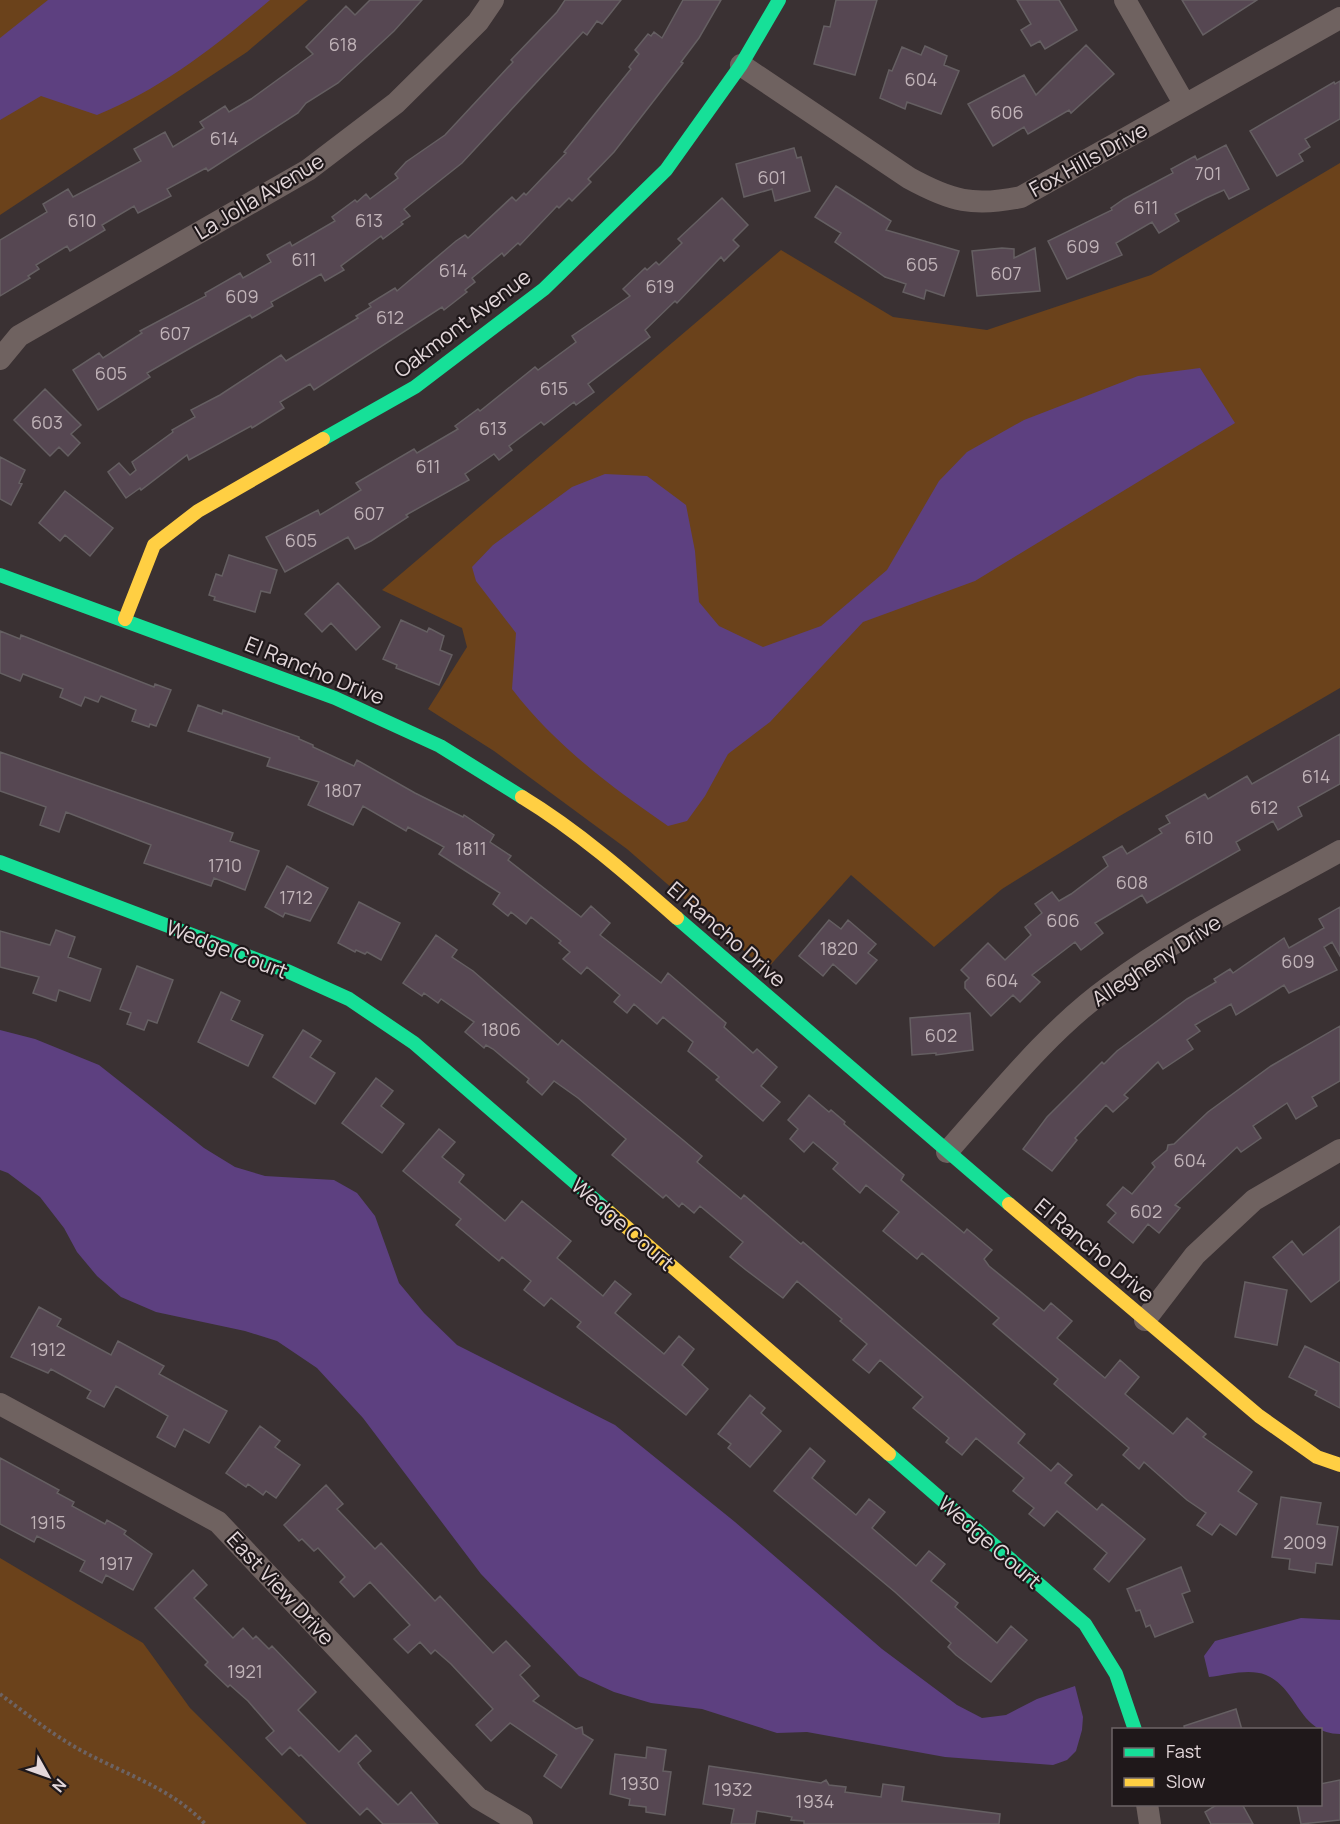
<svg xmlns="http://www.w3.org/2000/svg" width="1340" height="1824" viewBox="0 0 1340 1824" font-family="Manrope,sans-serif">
<rect width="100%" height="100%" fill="#3a3133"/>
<!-- green -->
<path fill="#6b421b" d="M0 0H308L247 52 0 215Z
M1340 163V688L1118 817 1002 889 934 947 851 875 766 970 627 849 494 751 428 709 467 647 462 628 382 590 781 250 893 317 987 330 1151 275Z
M0 1558 143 1643 190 1708 307 1824H0Z"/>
<!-- water -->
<path fill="#5d4080" d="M48 0H270C217 45 162 89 97 115L41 96 0 120V38Z
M1200 368 1235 423 975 581 863 622 770 722 728 754 705 796 687 821 668 826C610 786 555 745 512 689L516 633 476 581 472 567 493 545 572 487 605 474 647 476 686 505 695 551 699 602 719 626 763 647 821 626 887 570 939 481 967 452 1024 420 1138 376Z
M0 1030 35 1039 99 1065 204 1148 235 1167 265 1176 334 1180 357 1193 375 1216 399 1283 424 1313 457 1345 615 1425 735 1522 882 1649 957 1705 982 1718 1006 1715 1037 1699 1075 1686 1083 1717 1082 1730 1076 1751 1067 1760 1053 1765 945 1757 807 1732 777 1733 702 1709 651 1703 614 1692 579 1676 481 1574 363 1418 317 1368 277 1341 245 1331 156 1312 121 1297 97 1276 77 1252 64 1228 40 1197 8 1173 0 1170Z
M1301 1618 1340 1620V1734C1298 1733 1299 1689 1266 1675 1249 1668 1227 1675 1209 1677L1204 1656 1215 1641Z"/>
<!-- building -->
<path fill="#564752" stroke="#655f62" stroke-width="1.5" d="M370 0H422L394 31 338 83 306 103 298 113 208 171 206 168 167 189 171 196 138 213 134 206 102 225 105 230 70 251 67 246 36 265 39 269 28 276 30 278 0 296V240L47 212 43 204 68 189 73 197 141 161 134 149 165 132 173 147 204 128 200 122 225 106 229 112 251 99 313 54 306 47 346 6 355 15Z
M565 0H621L602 24 597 21 587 35 583 32 462 163 404 209 410 216 401 222 403 224 383 239 381 236 341 266 344 270 325 281 321 274 271 302 273 306 252 318 250 315 194 346 147 373 150 377 98 410 73 370 99 353 103 358 142 333 140 331 206 296 205 293 240 273 243 278 271 262 267 255 290 242 292 246 335 221 332 217 355 200 357 202 366 194 370 199 398 178 395 174 406 162 445 135 513 62 511 60 557 12Z
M683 0H721L699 38 681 62 683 63 614 152 588 179 591 182 572 201 569 198 559 208 557 206 520 245 518 243 504 256 502 253 472 278 475 282 465 290 467 292 444 310 442 307 314 390 310 384 280 402 284 408 252 428 251 426 189 460 187 455 141 490 140 488 126 498 108 472 119 463 130 475 136 470 132 462 173 432 172 430 195 417 191 410 220 395 281 355 286 361 358 318 356 316 371 307 369 304 395 288 397 291 456 241 465 235 468 238 512 197 516 201 524 193 526 195 566 153 564 152 631 69 629 67 639 54 635 50 648 34 651 36 654 32 662 38Z
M836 0H877L855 75 814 64 824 26 830 27Z
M1017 0H1059L1077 30 1045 49 1040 41 1031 46 1021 30 1031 24Z
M1182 0H1257L1203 35Z
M1086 45 1114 74 1071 113 1069 110 1028 134 1024 127 993 146 968 104 1024 75 1036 95Z
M925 46 947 56 944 65 959 71 941 114 907 102 905 109 880 98 889 70 892 71 902 47 921 55Z
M1340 81V119L1305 139 1310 147 1299 154 1303 161 1277 176 1250 131 1334 82 1335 84Z
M1226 145 1249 189 1229 199 1224 190 1206 198 1175 214 1179 221 1159 233 1152 222 1116 243 1122 255 1067 279 1048 241 1112 210 1111 208 1124 199 1173 173 1171 169 1195 156 1197 160Z
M794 148 797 158 801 157 810 191 775 201 772 189 744 197 736 164Z
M836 186 891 221 886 230 959 251 944 296 926 290 924 299 903 292 906 284 885 277 835 242 841 233 815 217Z
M722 198 748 225 733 240 739 246 724 261 721 257 677 303 675 301 645 330 650 337 588 384 594 392 576 405 574 402 544 425 541 422 509 446 512 450 499 460 494 454 465 474 469 480 406 515 408 517 371 541 355 549 348 537 285 572 266 537 318 510 320 515 361 490 356 483 414 449 417 453 458 429 455 426 478 409 480 411 535 367 538 370 576 342 572 336 630 296 623 289 645 268 647 270 656 262 659 265 682 243 678 239Z
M1002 248 1014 249V258L1035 248 1040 291 977 296 972 251Z
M45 389 81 425 71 434 80 443 68 456 59 447 50 456 14 420Z
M0 457 25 470 19 483 22 484 11 505 0 499Z
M65 491 113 528 90 556 65 535 60 541 39 523Z
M229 555 277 570 270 593 261 591 255 612 214 600 215 597 209 595 216 574 222 576Z
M338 583 380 627 356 650 331 623 322 632 305 614Z
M401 620 427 632 429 628 444 636 440 650 452 655 439 685 396 668 397 665 383 659Z
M0 631 20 639 21 635 154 687 155 684 171 690 156 726 150 724 149 727 132 721 136 710 101 696 98 702 85 697 81 706 60 697 63 689 23 674 20 681 0 673Z
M198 705 222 714 223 710 299 737V739L313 745V747L354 766 357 760 415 793 463 817 464 815 494 835 490 842 511 856 508 860 581 917 591 906 610 923 600 935 661 983 668 973 726 1023 724 1027 753 1053 757 1049 777 1067 761 1086 780 1102 763 1121 716 1080 719 1077 688 1051 693 1042 663 1017 657 1024 634 1004 627 1013 614 1002 620 995 587 967 581 974 563 959 570 952 559 943 561 941 531 917 526 924 511 912 508 916 493 904 500 893 439 854 444 847 408 827 406 831 363 806 353 825 308 805 319 782 267 766 270 758 188 731Z
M1340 734V784L1298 807 1302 816 1278 830 1273 821 1236 842 1240 850 1147 903 1142 895 1095 923 1103 933 1081 950 1075 942 1032 975 1040 982 1020 1002 1013 995 991 1016 965 988V982L969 978 961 970 988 943 1005 960 1031 935 1025 927 1042 913 1035 904 1052 892 1059 901 1071 894 1108 866 1103 857 1122 846 1127 854 1162 833 1159 829 1170 823 1166 816 1205 794 1208 799 1247 776 1252 784Z
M0 752 233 833 230 841 259 851 245 890 214 878 211 886 144 863 151 845 66 812 59 832 40 825 46 807 0 791Z
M287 866 328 888 310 921 285 913 283 917 265 907Z
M359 902 400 923 381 960 367 952 365 954 356 950 355 952 338 943Z
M1340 907V956L1332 942 1324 947 1337 970 1289 993 1284 985 1236 1015 1231 1004 1195 1025 1200 1031 1187 1040 1193 1049 1163 1069 1158 1062 1124 1095 1128 1098 1113 1112 1106 1105 1075 1138 1077 1140 1052 1171 1023 1149 1047 1117 1102 1062 1104 1064 1117 1051 1187 999 1216 982 1214 979 1230 969 1233 973 1284 938 1289 948 1324 928 1319 919Z
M829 920 841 929 848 920 876 944 868 953 877 960 856 984 833 964 823 976 799 956Z
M56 930 75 937 68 957 101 969 90 1001 59 990 56 1001 33 993 39 977 0 967V931L50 945Z
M436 935 457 950 452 957 473 971 558 1045 562 1040 683 1140 702 1156 697 1162 741 1199 744 1195 801 1244 803 1242 963 1380 1025 1434 1018 1443 1051 1471 1058 1463 1072 1475 1065 1483 1097 1510 1102 1504 1145 1539 1109 1582 1094 1569 1107 1553 1057 1511 1044 1526 1029 1514 1034 1508 1013 1491 1024 1478 976 1438 962 1455 946 1442 949 1438 913 1408 923 1397 880 1360 869 1373 853 1360 867 1344 840 1321 842 1319 797 1281 783 1298 746 1270 730 1257 743 1242 700 1206 694 1213 682 1203 679 1207 666 1195 663 1198 612 1155 626 1139 578 1098 554 1081 542 1095 527 1082 529 1079 493 1049 486 1045 484 1048 465 1032 474 1022 441 999 438 1003 424 993 422 996 403 983Z
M137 966 173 980 157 1023 148 1020 144 1030 127 1024 131 1013 120 1009Z
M221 992 240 1001 231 1020 263 1035 248 1066 198 1042Z
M970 1013 973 1050 936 1055V1053L912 1055 910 1018Z
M1340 1026V1081L1312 1097 1317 1106 1296 1119 1287 1103 1253 1126 1261 1138 1241 1152 1237 1147 1175 1205 1180 1208 1159 1233 1148 1224 1133 1243 1108 1222 1116 1213 1107 1205 1123 1187 1132 1194 1155 1167 1152 1163 1167 1150 1168 1145 1174 1144 1208 1112 1271 1066Z
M303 1030 321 1041 310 1057 335 1073 315 1104 273 1077Z
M376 1078 393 1091 381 1106 404 1124 382 1153 342 1123Z
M809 1095 829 1112 831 1110 845 1122 844 1124 904 1175 901 1180 964 1233 967 1229 992 1250 984 1259 989 1266 1044 1311 1051 1303 1072 1321 1057 1338 1105 1378 1120 1360 1139 1377 1125 1394 1173 1434 1187 1418 1206 1434 1203 1437 1252 1472 1238 1491 1257 1504 1236 1535 1220 1524 1212 1535 1197 1525 1206 1513 1187 1500 1144 1462 1139 1469 1123 1455 1129 1448 1054 1384 1058 1379 993 1324 999 1318 922 1253 917 1259 883 1231 899 1212 866 1185 860 1193 833 1169 838 1163 813 1142 804 1152 790 1139 798 1129 788 1120Z
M439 1129 455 1142 442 1157 464 1175 459 1182 505 1221 522 1201 571 1241 557 1258 603 1296 615 1281 631 1294 615 1313 664 1354 679 1336 694 1349 682 1365 708 1389 686 1415 577 1327 581 1322 551 1298 544 1306 524 1290 531 1281 502 1257 499 1261 456 1225 461 1219 403 1171Z
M1340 1226V1280L1311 1302 1273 1257 1292 1241 1303 1255Z
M1245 1282 1287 1290 1277 1345 1235 1337Z
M39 1307 61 1319 57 1326 111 1355 118 1341 164 1366 159 1374 227 1411 209 1443 184 1429 175 1447 157 1437 168 1416 116 1386 104 1407 87 1398 91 1391 51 1369 48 1373 11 1357Z
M1305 1346 1340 1363V1408L1315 1395 1317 1391 1289 1377Z
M750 1395 765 1408 761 1413 781 1431 750 1467 728 1448 731 1444 718 1434Z
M260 1426 280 1441 275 1447 300 1465 276 1498 266 1491 263 1495 248 1484 246 1487 226 1473Z
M810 1448 825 1461 812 1478 856 1515 869 1499 885 1512 872 1528 916 1566 929 1551 945 1564 931 1581 958 1603 955 1607 997 1643 1011 1626 1027 1640 991 1682 956 1655 948 1647 951 1643 895 1592 774 1491Z
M0 1458 59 1490 57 1493 74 1502 72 1506 105 1524 107 1520 126 1531 124 1534 152 1554 133 1590 106 1575 102 1583 80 1571 85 1561 37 1536 34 1542 0 1524Z
M326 1485 343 1504 337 1509 375 1549 381 1543 435 1601 440 1596 493 1653 506 1641 530 1666 520 1675 539 1696 533 1701 576 1729 582 1727 583 1734 593 1740 561 1788 544 1776 557 1755 510 1723 491 1741 476 1725 493 1709 451 1664 435 1650 431 1654 420 1642 408 1653 394 1639 410 1625 370 1582 354 1597 340 1582 345 1577 318 1548 314 1551 302 1539 299 1541 284 1525Z
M1281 1497 1321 1503 1317 1524 1338 1527 1332 1565 1316 1563 1315 1573 1289 1569 1290 1559 1272 1557Z
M1181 1567 1190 1591 1182 1594 1193 1622 1155 1637 1150 1625 1146 1627 1140 1610 1136 1611 1127 1589Z
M193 1570 207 1585 194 1598 233 1638 243 1628 253 1639 256 1636 269 1649 272 1646 316 1692 298 1710 339 1752 356 1735 371 1751 358 1763 362 1769 398 1805 411 1792 438 1824H383L367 1808 360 1815 301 1755 299 1756 290 1747 282 1755 266 1738 274 1731 248 1701 230 1685 228 1687 205 1665 208 1662 155 1608Z
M1236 1709 1242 1730H1185L1184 1726Z
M647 1747 666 1750 663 1771 671 1772 665 1815 646 1812V1807L629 1805 630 1799 610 1794 615 1754 646 1758Z
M709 1766 821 1783 826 1780 829 1785 846 1787 845 1792 881 1797 883 1784 904 1787 902 1801 1000 1814 999 1824H804V1821L791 1820 792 1817 757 1811 755 1824H731L734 1809 703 1804Z
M1340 1780V1820L1301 1824 1297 1804H1320V1784Z
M1218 1804H1242L1253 1824H1211L1205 1812Z"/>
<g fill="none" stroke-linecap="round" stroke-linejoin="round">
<!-- path -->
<path stroke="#6d6363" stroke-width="4" stroke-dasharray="3 3" stroke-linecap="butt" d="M0 1694C24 1712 49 1732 75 1747 118 1772 171 1787 205 1824"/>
<!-- street -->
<path stroke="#6f6260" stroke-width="22" d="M1125 0 1185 105
M741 65 909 178C951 201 973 207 1021 197L1340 18
M0 359 19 336 308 170 396 103 478 22 493 0
M947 1152C998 1095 1047 1032 1109 987 1180 934 1263 894 1340 851
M1145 1320 1195 1255 1254 1200 1340 1150
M0 1404 218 1522 478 1798 522 1824
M1147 1804 1150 1824"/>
<!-- fast -->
<path stroke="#16e098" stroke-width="14" d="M323 439 415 387 544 289 666 170 741 65 779 0
M0 575 335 698 440 746 522 797
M0 862 287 971 349 999 414 1043 609 1212
M677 918 1009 1204
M889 1454 1085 1624 1116 1674 1135 1730"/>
<!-- slow -->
<path stroke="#ffcf43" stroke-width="14" d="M125 619 154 545 198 511 323 439
M522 797C578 831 628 875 677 918
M1009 1204 1259 1416 1317 1457 1340 1465
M609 1212 889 1454"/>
</g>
<g text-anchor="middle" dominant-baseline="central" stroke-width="4.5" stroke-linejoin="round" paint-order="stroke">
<!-- number labels -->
<g font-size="18" fill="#c0b3b8">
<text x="343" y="44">618</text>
<text x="921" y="79">604</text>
<text x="1007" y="112">606</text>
<text x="224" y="138">614</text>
<text x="1208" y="173">701</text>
<text x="772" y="177">601</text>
<text x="1146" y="207">611</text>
<text x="82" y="220">610</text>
<text x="369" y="220">613</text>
<text x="1083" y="246">609</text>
<text x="304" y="259">611</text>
<text x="922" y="264">605</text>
<text x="453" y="270">614</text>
<text x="1006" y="273">607</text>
<text x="660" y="286">619</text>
<text x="242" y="296">609</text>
<text x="390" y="317">612</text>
<text x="175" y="333">607</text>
<text x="111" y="373">605</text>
<text x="554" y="388">615</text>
<text x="47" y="422">603</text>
<text x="493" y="428">613</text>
<text x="428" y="466">611</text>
<text x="369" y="513">607</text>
<text x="301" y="540">605</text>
<text x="1316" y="776">614</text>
<text x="343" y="790">1807</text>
<text x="1264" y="807">612</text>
<text x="1199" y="837">610</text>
<text x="471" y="848">1811</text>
<text x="225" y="865">1710</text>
<text x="1132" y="882">608</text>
<text x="296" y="897">1712</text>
<text x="1063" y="920">606</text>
<text x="839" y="948">1820</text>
<text x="1298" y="961">609</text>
<text x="1002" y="980">604</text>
<text x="501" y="1029">1806</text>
<text x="941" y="1035">602</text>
<text x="1190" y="1160">604</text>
<text x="1146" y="1211">602</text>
<text x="48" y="1349">1912</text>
<text x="48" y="1522">1915</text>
<text x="1305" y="1542">2009</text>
<text x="116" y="1563">1917</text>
<text x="245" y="1671">1921</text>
<text x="640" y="1783">1930</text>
<text x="733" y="1789">1932</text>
<text x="815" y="1801">1934</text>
</g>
<!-- street labels -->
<g font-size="21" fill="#e3d7da" stroke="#1f181a">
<text transform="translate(1088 159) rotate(-29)">Fox Hills Drive</text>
<text transform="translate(259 196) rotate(-31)">La Jolla Avenue</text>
<text transform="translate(462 323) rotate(-37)">Oakmont Avenue</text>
<text transform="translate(315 670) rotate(22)">El Rancho Drive</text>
<text transform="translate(727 934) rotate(41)">El Rancho Drive</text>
<text transform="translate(227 949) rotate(21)">Wedge Court</text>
<text transform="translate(1156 960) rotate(-33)">Allegheny Drive</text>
<text transform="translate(623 1224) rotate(41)">Wedge Court</text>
<text transform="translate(1095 1250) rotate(40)">El Rancho Drive</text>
<text transform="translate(990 1542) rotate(41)">Wedge Court</text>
<text transform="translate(281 1588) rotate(47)">East View Drive</text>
</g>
</g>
<!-- legend -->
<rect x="1112" y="1728" width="210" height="78" fill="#1f181a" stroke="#6d6467" stroke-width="1.5"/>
<rect x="1124" y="1748" width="30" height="9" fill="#16e098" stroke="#6d6467" stroke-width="1.5"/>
<text x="1166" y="1758" font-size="18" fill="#e3d7da">Fast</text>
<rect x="1124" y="1778" width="30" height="9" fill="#ffcf43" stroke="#6d6467" stroke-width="1.5"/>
<text x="1166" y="1788" font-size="18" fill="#e3d7da">Slow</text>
<!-- north arrow -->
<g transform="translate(48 1776) rotate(130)" stroke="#1f181a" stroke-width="4.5" paint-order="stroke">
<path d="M0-4.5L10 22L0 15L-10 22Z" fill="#e3d7da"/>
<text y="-9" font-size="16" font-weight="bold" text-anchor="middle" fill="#e3d7da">N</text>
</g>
</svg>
